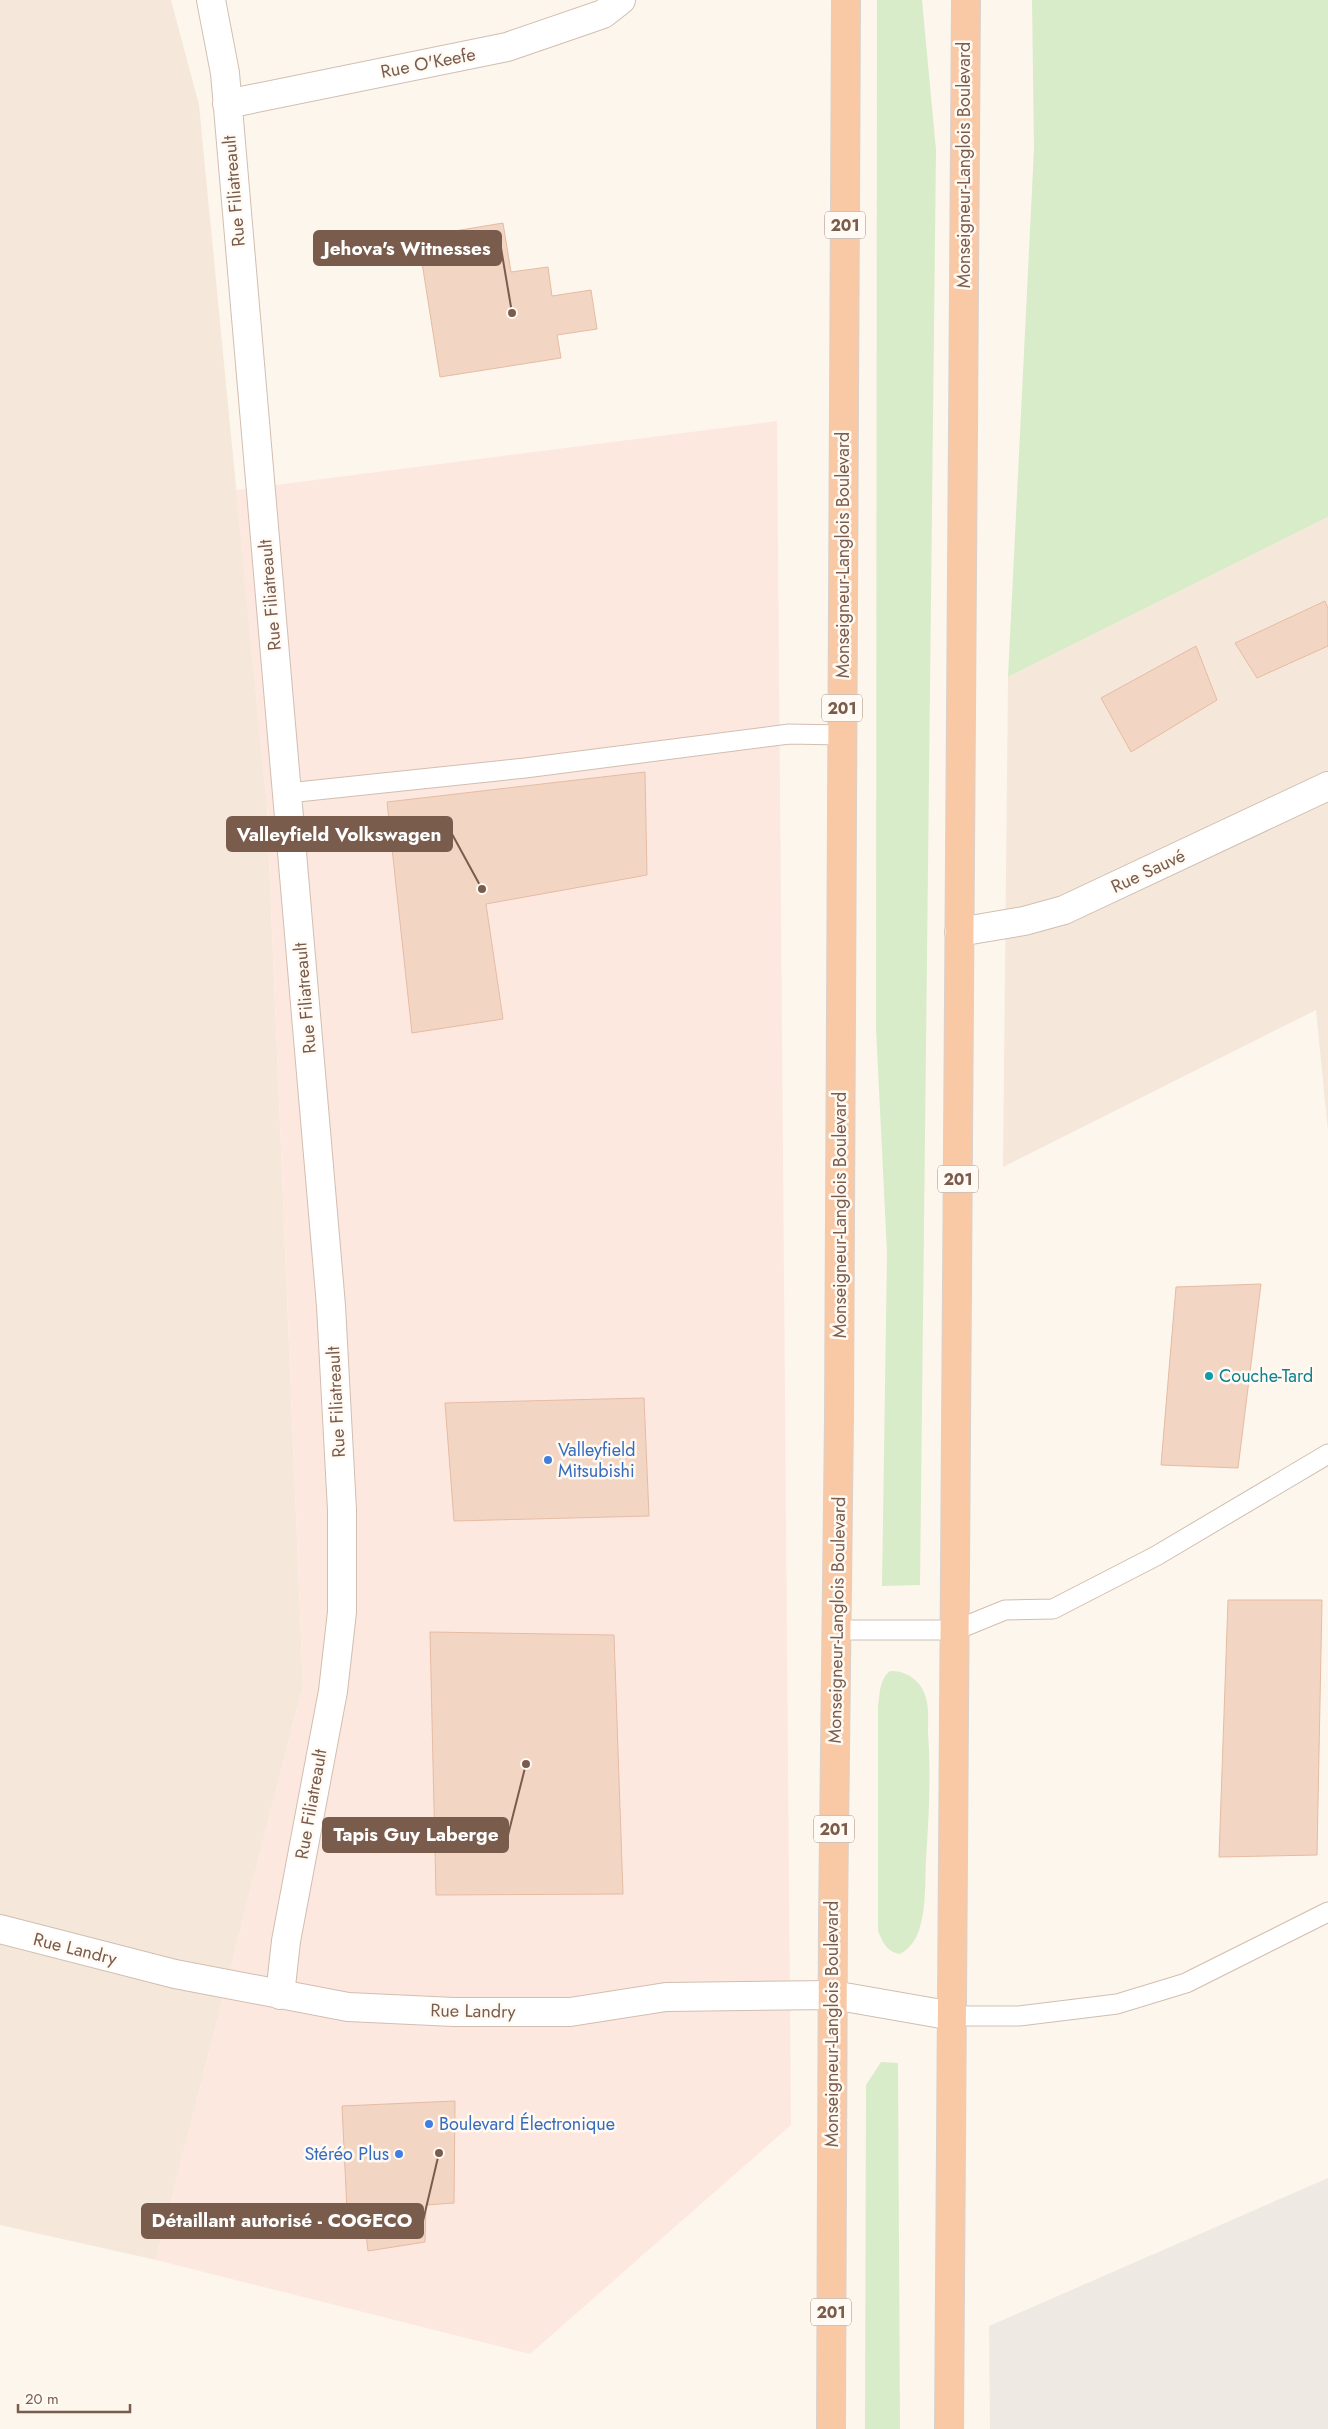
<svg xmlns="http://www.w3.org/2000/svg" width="1328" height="2429" viewBox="0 0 1328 2429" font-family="Jost,sans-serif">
<rect width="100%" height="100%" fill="#fdf6ec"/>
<!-- residential -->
<path fill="#f5e8da" d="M0 0H171L199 105 267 807 303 1685 156 2260 0 2225Z
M1328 517V1132L1316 1010 1003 1167 1008 677Z"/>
<!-- commercial -->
<path fill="#fde8e0" d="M777 421 791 2125 530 2354 156 2260 303 1685 267 807 236 490Z"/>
<!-- industrial -->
<path fill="#efe9e4" d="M1328 2178V2429H990L989 2326Z"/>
<!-- green -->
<path fill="#d8ecc9" d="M877 0H922L936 150 920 1585 882 1586 887 1253 876 1028Z
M1032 0H1328V517L1008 677 1034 149Z
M890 1671C906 1670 922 1681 926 1698 929 1708 928 1722 928 1732 931 1774 929 1816 926 1859 925 1880 926 1903 921 1923 918 1937 912 1947 900 1954 887 1952 883 1943 878 1931V1707C880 1694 879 1680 890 1671Z
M881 2062 898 2063 900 2429H865L866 2085Z"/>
<!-- building -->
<path fill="#f3d5c3" stroke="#e6bba3" d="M503 223 511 272 548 267 552 296 591 290 597 329 557 335 561 358 440 377 418 237Z
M1325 601 1328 609V646L1257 678 1235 643Z
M1196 646 1217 700 1131 752 1101 698Z
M645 772 647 875 486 904 503 1019 412 1033 387 802Z
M1261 1284 1238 1468 1161 1465 1176 1287Z
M644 1398 649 1516 454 1521 445 1403Z
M1228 1600H1322L1317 1855 1219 1857Z
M430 1632 614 1635 623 1894 436 1895Z
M455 2101 454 2203 426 2205 425 2242 368 2251 363 2209 347 2210 342 2106Z"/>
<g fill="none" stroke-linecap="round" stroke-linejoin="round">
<defs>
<path id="service" d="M288 793 525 768 789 734 842 735
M837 1630H956L1005 1610 1053 1609 1156 1556 1328 1454
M953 2016H1019L1117 2004 1186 1983 1328 1912"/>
<path id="minor" d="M211 0 225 73 331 1306 342 1510V1612L333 1691 286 1941 280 1995
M227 104 507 47 603 14 621 0
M959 932 1024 921 1064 910 1328 786
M0 1929 175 1974 348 2007 454 2012H570L666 1997 833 1995 953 2016"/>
<path id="trunk" d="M831 2429 833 1919 839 1418 846 0
M949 2429 966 0"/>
</defs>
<!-- service casing -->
<use href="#service" stroke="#d1beb0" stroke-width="21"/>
<!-- minor casing -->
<use href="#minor" stroke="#d1beb0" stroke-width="30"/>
<!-- trunk casing -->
<use href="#trunk" stroke="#dad1cd" stroke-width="30"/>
<!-- service -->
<use href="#service" stroke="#fff" stroke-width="19"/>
<!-- minor -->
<use href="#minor" stroke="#fff" stroke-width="28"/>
<!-- trunk -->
<use href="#trunk" stroke="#f9c8a4" stroke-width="28"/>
</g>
<!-- markers -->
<circle fill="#0f9aa8" stroke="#fffaf3" stroke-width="2" cx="1209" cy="1376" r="5"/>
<g fill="#3f7fe0" stroke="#fffaf3" stroke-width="2">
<circle cx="548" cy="1460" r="5"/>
<circle cx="429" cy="2124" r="5"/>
<circle cx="399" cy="2154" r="5"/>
</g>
<g text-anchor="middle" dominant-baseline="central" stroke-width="5" stroke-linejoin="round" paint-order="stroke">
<!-- shield labels -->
<g fill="#fffaf3" stroke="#a28b7f" stroke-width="1">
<rect x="825" y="211.5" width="40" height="27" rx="4"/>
<rect x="822" y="694.5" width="40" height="27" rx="4"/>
<rect x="938" y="1165.5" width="40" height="27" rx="4"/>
<rect x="814" y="1815.5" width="40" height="27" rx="4"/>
<rect x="811" y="2298.5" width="40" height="27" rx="4"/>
</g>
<g font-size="16" font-weight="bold" fill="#7a5c4d">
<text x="845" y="225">201</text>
<text x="842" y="708">201</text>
<text x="958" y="1179">201</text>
<text x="834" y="1829">201</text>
<text x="831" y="2312">201</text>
</g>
<!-- street labels -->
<g font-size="18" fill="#7a5c4d" stroke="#fffaf3">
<text transform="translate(428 63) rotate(-11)">Rue O'Keefe</text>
<text transform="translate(964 165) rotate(-90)">Monseigneur-Langlois Boulevard</text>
<text transform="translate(234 191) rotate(-95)">Rue Filiatreault</text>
<text transform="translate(843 555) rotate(-90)">Monseigneur-Langlois Boulevard</text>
<text transform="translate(270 595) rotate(-95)">Rue Filiatreault</text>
<text transform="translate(1148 871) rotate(-25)">Rue Sauvé</text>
<text transform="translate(305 998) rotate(-95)">Rue Filiatreault</text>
<text transform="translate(840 1215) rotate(-90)">Monseigneur-Langlois Boulevard</text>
<text transform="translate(336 1402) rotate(-93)">Rue Filiatreault</text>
<text transform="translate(837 1620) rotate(-89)">Monseigneur-Langlois Boulevard</text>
<text transform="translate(311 1804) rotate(-80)">Rue Filiatreault</text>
<text transform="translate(75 1949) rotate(14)">Rue Landry</text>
<text transform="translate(473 2011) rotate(1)">Rue Landry</text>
<text transform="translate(832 2024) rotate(-90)">Monseigneur-Langlois Boulevard</text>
</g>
<!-- culture labels -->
<g font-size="18" fill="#0d838f" stroke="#fffaf3" text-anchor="start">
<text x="1219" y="1376">Couche-Tard</text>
</g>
<!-- shop labels -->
<g font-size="18" fill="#366cbe" stroke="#fffaf3" text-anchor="start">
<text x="558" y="1450">Valleyfield<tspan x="558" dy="21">Mitsubishi</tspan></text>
<text x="439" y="2124">Boulevard Électronique</text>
<text x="389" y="2154" text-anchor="end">Stéréo Plus</text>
</g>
</g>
<!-- callouts -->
<path fill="none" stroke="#7a5c4d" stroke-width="2" d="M512 313L501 248M482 889L452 834M526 1764L508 1835M439 2153L423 2221"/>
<g fill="#7a5c4d" stroke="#fffaf3" stroke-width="2">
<circle cx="512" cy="313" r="5"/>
<circle cx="482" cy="889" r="5"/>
<circle cx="526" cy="1764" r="5"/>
<circle cx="439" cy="2153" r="5"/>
</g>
<g fill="#7a5c4d" stroke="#7a5c4d" stroke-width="2">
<rect x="314" y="231" width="187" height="34" rx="5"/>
<rect x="227" y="817" width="225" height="34" rx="5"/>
<rect x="323" y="1818" width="185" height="34" rx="5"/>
<rect x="142" y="2204" width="281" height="34" rx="5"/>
</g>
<g font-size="19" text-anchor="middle" font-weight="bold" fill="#fff">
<text x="407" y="255">Jehova's Witnesses</text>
<text x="339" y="841">Valleyfield Volkswagen</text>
<text x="416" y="1841">Tapis Guy Laberge</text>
<text x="282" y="2227">Détaillant autorisé - COGECO</text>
</g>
<!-- scale -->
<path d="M18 2404v8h112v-8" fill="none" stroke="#7a5c4d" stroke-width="2.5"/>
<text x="25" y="2404" font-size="15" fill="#7a5c4d" stroke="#fffaf3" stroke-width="4" paint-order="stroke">20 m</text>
</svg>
